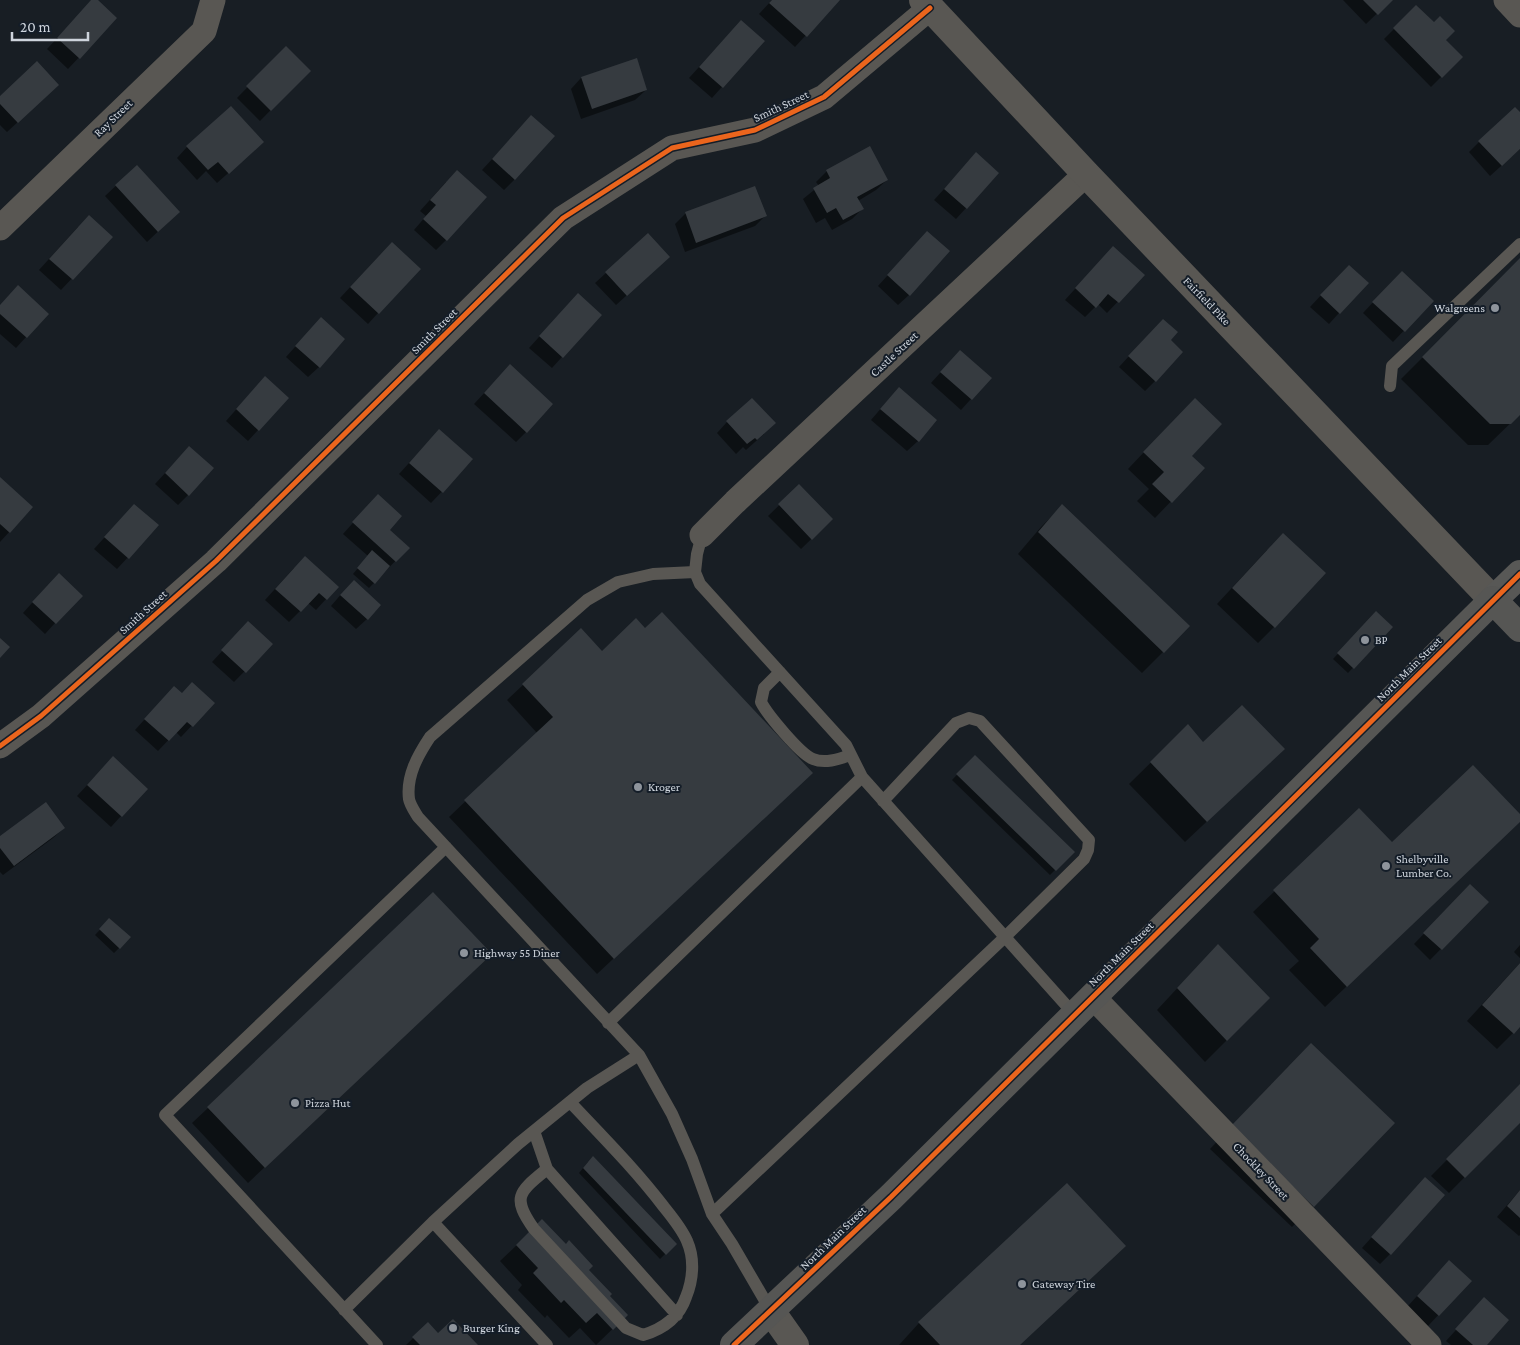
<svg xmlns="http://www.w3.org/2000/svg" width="1520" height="1345" viewBox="0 0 1520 1345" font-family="'Crimson Pro',serif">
<rect width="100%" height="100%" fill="#181e24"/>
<!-- shadow -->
<path fill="#0007" d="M93 0H96L116 18 68 69 47 49Z
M772 0H838L795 47 759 14Z
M1343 0H1391L1366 24Z
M1416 7 1461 57 1431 87 1384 39Z
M731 32 763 41 712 98 689 78Z
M286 48 309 71 260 121 237 98Z
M581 78 646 90 635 100 581 119 571 89Z
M46 96 7 132 0 125V97Z
M1520 114V149L1490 176 1469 152 1479 142Z
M531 117 515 179 504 190 482 170Z
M187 147 252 152 217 183 206 171 197 180 177 158Z
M966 165 998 173 956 219 934 200Z
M137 166 168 222 147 242 105 196Z
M827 171 887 180 876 190 858 201 862 209 852 219 832 230 825 218 816 223 803 199 819 186 816 182Z
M446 182V240L436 250 414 230 426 216 420 211Z
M755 188 765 216 755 226 685 252 675 224 685 214Z
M78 227 111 237 61 290 39 270Z
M917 243 909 295 898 305 878 286Z
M381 254 378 313 368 324 340 298Z
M1103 258 1143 275 1107 313 1098 304 1085 317 1065 300Z
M1520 260V414L1488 445H1468L1401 379Z
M658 267 616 305 595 283 606 273Z
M1338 277 1339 313 1329 324 1310 307Z
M1391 283 1432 301 1393 342 1363 313Z
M568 305 600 315 552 368 529 348Z
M0 306 47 314 16 348 0 334Z
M311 329 319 367 308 377 286 357Z
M1152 331 1169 340 1155 381 1145 391 1119 367Z
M950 362 990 378 961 410 931 383Z
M500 376 526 432 516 442 474 404Z
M255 388 258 430 248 441 226 421Z
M889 399 918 441 907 451 871 420Z
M1179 415 1190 456 1203 468 1155 518 1137 501 1149 489 1128 469Z
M727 422 764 434 746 450 743 447 736 454 717 433Z
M429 441 472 460 431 503 399 474Z
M179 458 188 495 178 505 155 484Z
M0 479 32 507 0 542Z
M799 486 832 519 801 549 768 516Z
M368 506 388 530 408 548 369 588 353 574 368 556 343 534Z
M1062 506 1163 652 1142 673 1018 554 1041 527Z
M124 516 157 526 117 569 94 549Z
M1267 550 1274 627 1258 643 1217 604Z
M294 568 337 587 316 610 308 603 289 622 265 600Z
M48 585 55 623 45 634 23 613Z
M343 592 367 619 356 629 331 606Z
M1376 613 1391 627 1348 673 1333 659Z
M238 634 271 644 234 682 212 662Z
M602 652 795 789 597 974 449 817 537 733 507 700 523 685Z
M181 694 213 703 181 737 176 732 158 751 135 730 164 698Z
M1188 726 1203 744 1284 749 1185 842 1129 784Z
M975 756 1073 852 1050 875 952 780Z
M102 769 121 816 111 827 77 796Z
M1359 810 1392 844 1520 816V821L1325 1007 1289 970 1299 961 1253 912Z
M64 828 53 838 3 875 0 872V838Z
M1470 886 1487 902 1430 960 1414 944Z
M110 919 129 938 114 953 95 935Z
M1520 945V958L1514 952Z
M1520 963V1026L1497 1049 1467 1021Z
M1197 967 1269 998 1205 1062 1157 1010Z
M474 970 248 1183 192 1123 208 1108Z
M1289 1066 1313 1206 1292 1227 1210 1149Z
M1520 1086V1121L1449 1193 1431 1176Z
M588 1162 675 1244 660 1259 579 1173Z
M1415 1189 1390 1254 1380 1264 1362 1248Z
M1520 1190V1235L1519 1236 1497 1217Z
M542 1221 627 1315 596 1345 580 1328 569 1338 547 1315 545 1318 518 1290 522 1285 500 1261Z
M1439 1272 1470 1281 1428 1326 1407 1307Z
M1474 1310 1485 1345H1451L1446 1341Z
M919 1323 1019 1345H899Z
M428 1324 438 1335 476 1345H406Z"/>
<!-- building -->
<path fill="#363b40" d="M91 0H98L117 18 80 59 57 38Z
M772 0H840L807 37 769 3Z
M1363 0H1393L1378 15Z
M1416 5 1434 22 1440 16 1455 31 1446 40 1463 57 1442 78 1393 28Z
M741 20 765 41 723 88 699 67Z
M286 46 311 71 271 111 246 86Z
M637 58 647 90 592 109 581 77Z
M37 61 59 85 18 123 0 104V96Z
M231 106 264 142 229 174 218 162 208 170 186 146Z
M1515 107 1520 112V149L1502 166 1478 141Z
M531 115 555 136 515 180 492 159Z
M870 146 888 180 857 197 864 209 843 220 836 208 827 213 813 188 830 178 826 170Z
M976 152 999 173 967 209 944 189Z
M137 165 180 212 158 232 115 185Z
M457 170 487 197 447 241 423 219 436 205 430 200Z
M755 186 767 216 696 243 685 212Z
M89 215 113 237 73 280 49 259Z
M927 231 950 251 910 296 887 275Z
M648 233 670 257 627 296 605 272Z
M392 242 421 269 379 314 350 287Z
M1113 246 1145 275 1119 303 1108 294 1096 308 1075 288Z
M1520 258V415L1511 424H1490L1422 357Z
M1349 265 1369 283 1340 314 1320 295Z
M1402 271 1434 301 1405 332 1372 302Z
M18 285 49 314 27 338 0 314V305Z
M578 293 602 315 563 358 539 336Z
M321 317 345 339 320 368 295 346Z
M1163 319 1178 332 1171 340 1183 352 1156 382 1128 356Z
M960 350 992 378 972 400 940 372Z
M510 364 553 404 527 433 484 393Z
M265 376 289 398 259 431 236 409Z
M899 387 937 420 919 442 880 409Z
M752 398 776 423 757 440 755 438 747 444 726 421Z
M1195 398 1222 424 1192 456 1205 468 1172 503 1152 484 1164 472 1143 452Z
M439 429 473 459 443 493 409 463Z
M189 446 214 468 189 496 165 473Z
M0 477 33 507 10 533 0 524Z
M799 484 833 519 812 540 778 504Z
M378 494 402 516 390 530 410 548 396 562 352 522Z
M134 504 159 525 129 559 104 537Z
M1062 504 1190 626 1164 653 1038 532Z
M1283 533 1326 573 1275 628 1232 588Z
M372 550 390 566 375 584 357 568Z
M305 556 339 587 327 600 319 593 301 612 275 589Z
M59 573 83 596 56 624 32 602Z
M354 580 381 605 368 620 340 595Z
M1376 611 1393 627 1354 669 1337 653Z
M662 612 813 773 614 959 464 800 553 717 522 684 581 628 602 651 636 618 645 628Z
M248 621 273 644 246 673 221 650Z
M0 638 10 647 0 658Z
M192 682 215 703 193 727 187 722 169 741 144 719 174 686 182 693Z
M1242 705 1285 749 1207 822 1150 762 1188 724 1203 742Z
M975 755 1075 852 1056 871 956 774Z
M113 756 148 789 122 817 87 785Z
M1473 765 1520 814V822L1347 987 1310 948 1319 939 1273 890 1359 808 1392 842Z
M46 802 65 828 14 866 0 848V836Z
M1470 884 1489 902 1442 950 1423 933Z
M433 892 492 954 265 1168 207 1107Z
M109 918 131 937 120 949 99 929Z
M1218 944 1270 998 1227 1041 1177 988Z
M1520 963V1027L1514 1034 1482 1005Z
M1311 1043 1395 1123 1314 1207 1230 1127Z
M1520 1084V1123L1465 1178 1446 1159Z
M593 1156 677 1244 666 1255 583 1168Z
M1425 1177 1445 1195 1391 1255 1371 1237Z
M1067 1183 1126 1246 1020 1345H940L918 1322Z
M1520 1190V1218L1507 1206Z
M542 1219 566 1244 569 1240 593 1266 589 1270 612 1294 610 1296 628 1315 613 1330 597 1313 586 1323 564 1300 561 1303 533 1273 538 1268 516 1245Z
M1449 1260 1472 1281 1439 1316 1417 1296Z
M1484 1297 1509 1320 1487 1345H1473L1455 1329Z
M453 1319 478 1345H420L412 1337 428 1322 438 1333Z"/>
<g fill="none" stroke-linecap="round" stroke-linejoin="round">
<!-- service -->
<path stroke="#595753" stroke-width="12" d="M1390 386 1392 366 1520 244
M702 535 697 554 695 572 700 584 846 745 862 777 1074 1014
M695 572 653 574 618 582 587 600 430 737C418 755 406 776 409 799 410 805 415 812 418 817L639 1055 672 1114 692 1159 712 1214 732 1244 771 1311
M780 672 764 688 761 702C767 714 800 754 813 759 825 764 839 759 851 755
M608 1023 862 777
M534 1131 547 1169 677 1315
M547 1169C519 1192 511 1197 534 1229L626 1328 643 1335C663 1329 679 1318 686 1297 693 1280 695 1259 687 1241 682 1229 672 1217 664 1207 635 1169 602 1136 570 1102
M712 1214 1005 937 1084 859 1088 850 1089 840 980 721 969 718 956 723 883 801
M433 1222 547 1345
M344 1310 433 1222 518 1144 587 1088 639 1055
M377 1345 165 1115 446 847"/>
<!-- minor -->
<path stroke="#595753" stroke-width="25" d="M1506 0 1520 15
M0 228 204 31 213 0
M702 535 735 502 1086 174
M0 746 41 716 216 561 563 218 672 148 755 130 824 97 930 8
M1092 996 1429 1345"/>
<!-- tertiary -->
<path stroke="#595753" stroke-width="28" d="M923 0 1086 174 1493 600
M771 1311 795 1345"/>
<!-- primary -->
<path stroke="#585856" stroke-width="28" d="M1493 600 1520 574"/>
<!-- trunk -->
<path stroke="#565654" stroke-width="28" d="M734 1345 891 1197 1493 600 1520 628"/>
<defs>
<path id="cycleway" d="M0 746 41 716 216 561 563 218 672 148 755 130 824 97 930 8
M734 1345 891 1197 1520 574"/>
</defs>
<!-- cycleway casing -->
<use href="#cycleway" stroke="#141d28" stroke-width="8"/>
<!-- cycleway -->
<use href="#cycleway" stroke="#eb651d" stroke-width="5"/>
</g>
<!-- markers -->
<g fill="#8e949c" stroke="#141d28" stroke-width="2">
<circle cx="1495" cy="308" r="5"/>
<circle cx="1365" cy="640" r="5"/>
<circle cx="638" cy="787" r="5"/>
<circle cx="1386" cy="866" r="5"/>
<circle cx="464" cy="953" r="5"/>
<circle cx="295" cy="1103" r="5"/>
<circle cx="1022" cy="1284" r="5"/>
<circle cx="453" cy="1328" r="5"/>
</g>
<g text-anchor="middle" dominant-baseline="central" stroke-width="4" stroke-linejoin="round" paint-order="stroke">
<!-- street labels -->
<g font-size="12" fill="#ced4dc" stroke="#141d28">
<text transform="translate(781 106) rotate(-25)">Smith Street</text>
<text transform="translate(113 118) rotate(-44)">Ray Street</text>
<text transform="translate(1207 301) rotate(46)">Fairfield Pike</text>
<text transform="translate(434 331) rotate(-45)">Smith Street</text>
<text transform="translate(894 354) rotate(-43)">Castle Street</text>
<text transform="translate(143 612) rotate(-42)">Smith Street</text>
<text transform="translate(1409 669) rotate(-45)">North Main Street</text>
<text transform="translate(1121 954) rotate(-45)">North Main Street</text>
<text transform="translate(1261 1171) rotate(46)">Chockley Street</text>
<text transform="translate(833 1238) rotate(-44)">North Main Street</text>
</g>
<!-- poi labels -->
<g font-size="12" fill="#ced4dc" stroke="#141d28" text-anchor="start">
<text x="1485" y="308" text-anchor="end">Walgreens</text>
<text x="1375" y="640">BP</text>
<text x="648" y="787">Kroger</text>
<text x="1396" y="859">Shelbyville<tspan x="1396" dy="14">Lumber Co.</tspan></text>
<text x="474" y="953">Highway 55 Diner</text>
<text x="305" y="1103">Pizza Hut</text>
<text x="1032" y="1284">Gateway Tire</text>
<text x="463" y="1328">Burger King</text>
</g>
</g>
<!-- scale -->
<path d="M12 32v8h76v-8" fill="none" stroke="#ced4dc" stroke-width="2.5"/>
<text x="20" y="32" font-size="15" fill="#ced4dc" stroke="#141d28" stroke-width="4" paint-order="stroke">20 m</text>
</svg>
